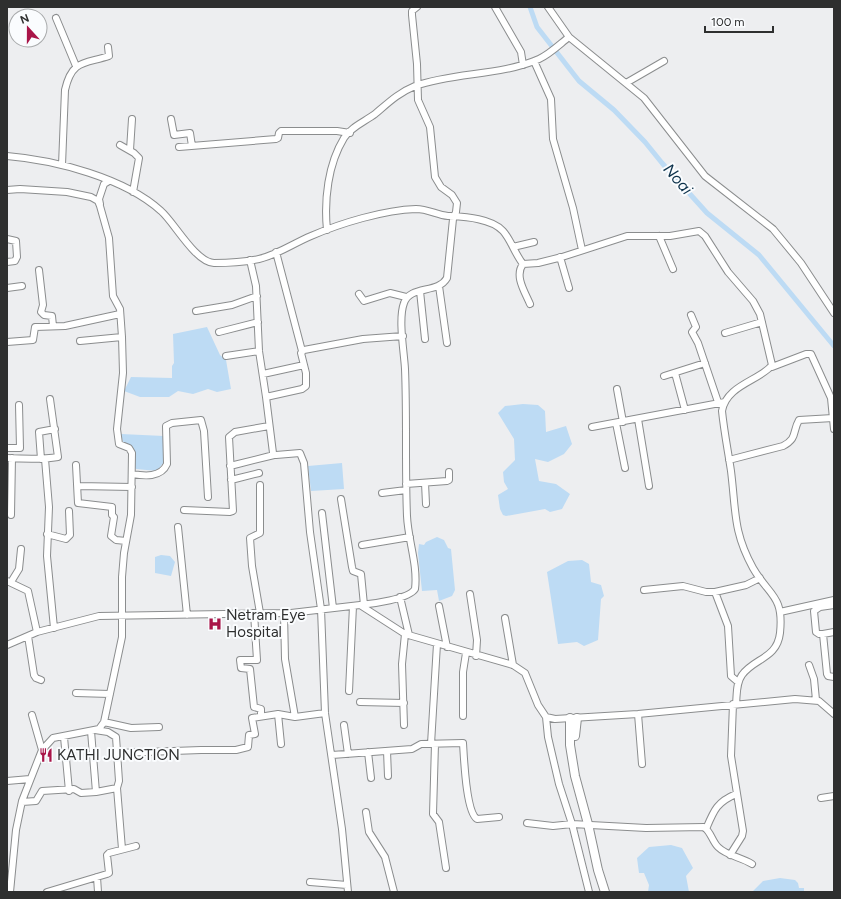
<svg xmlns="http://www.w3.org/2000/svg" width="841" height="899" viewBox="0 0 841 899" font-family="Figtree,sans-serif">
<rect width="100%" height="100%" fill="#edeef0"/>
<!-- water -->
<path fill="#bddbf4" d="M207 327 220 355 226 360 231 389 217 392 208 389 193 394 178 391 169 397H140L124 391 131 377 172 378V366L174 363 173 334Z
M523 404 538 405 545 411 546 432 566 426 572 444 564 454 548 462 535 459 539 481 556 484 570 494 562 509 550 512 545 509 506 516 503 515 500 509 498 495 508 489 504 482 503 472 515 460 514 439 498 413 505 406Z
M121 434 164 436V462L157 471 136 469 131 464 130 449 124 446Z
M342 463 344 489 311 491 308 466Z
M437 537 444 540 448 548 451 549 455 590 452 596 439 601 437 590 422 591 418 553 419 544 424 545 426 542Z
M161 555 170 556 175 562 171 576 155 573V557Z
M582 560 589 564 591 582 601 585 604 596 601 599 598 640 584 646 577 642 558 644 547 572 568 561Z
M671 845 682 848 693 868 686 876 689 892H648L649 885 644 873H639L637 858 649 847Z
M780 878 795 880 798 883 799 888H804V892H752L763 881Z"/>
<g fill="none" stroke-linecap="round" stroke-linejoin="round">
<!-- canal -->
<path stroke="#bddbf4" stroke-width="5" d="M530 7 537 27 579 81 614 110 645 142 662 163 707 213 759 255 834 346"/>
<defs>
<path id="minor" d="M495 7 521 52 523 65
M548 7 569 37 644 98 705 176 773 229 801 263 834 313
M56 18 76 66
M534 61 551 99 553 139 573 208 582 250
M626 83 664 61
M171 119 174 135 190 133 192 146
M120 145 134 153 139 158 133 192
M179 147 276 139 278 138 279 133 281 131H337L350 133
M130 150 132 119
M7 156C55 160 125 178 161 211 174 222 195 262 214 263 229 263 245 262 259 259 277 255 294 243 311 236 341 223 384 210 416 209 428 209 437 215 448 216 465 217 491 218 503 231 511 240 515 254 523 264L538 263 562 257 627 236H670L699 231 705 236 728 272 753 301 760 314 772 365C761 380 726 385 722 411 724 431 728 451 731 471 736 511 733 532 753 568 769 596 784 595 780 633 777 659 754 658 742 675 736 683 737 694 736 704
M62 165 65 90C72 59 85 64 109 56L108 47
M7 190 20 189 67 192 91 197 98 201 100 206 109 238 113 296 120 309 122 337 123 373 117 429 119 444 129 448 132 453 131 515 124 553 122 577V637L104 722 99 729 53 738 42 750 22 801 16 830 10 892
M100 204 99 199 104 184 109 181
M327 230C324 200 328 164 344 138 351 127 364 122 375 114 388 103 398 93 415 86 455 72 500 76 539 59 550 54 560 44 569 37
M659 236 673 269
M7 239 16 241 17 257 15 261 7 262
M513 247 534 242
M276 252 302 351
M560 257 569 288
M250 260 256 286 259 351 266 397
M523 264C514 276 525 292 530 304
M39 270 43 305 41 312 44 315 52 316 53 326
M439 286 447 343
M7 288 22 286
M420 291 425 339
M359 294 364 301 390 293 406 297
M196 311 232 305 257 296
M691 315 696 327 692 332 698 343 718 402
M219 332 258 322
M725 333 762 322
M80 341 122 337
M7 342 33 340 35 327 65 326 120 314
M226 356 259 351
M772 367 806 354H811L831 398 834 429
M675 373 685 410
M263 374 304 365
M664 376 705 363
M617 389 623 422
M638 419 649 486
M616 423 625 468
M592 427 725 402
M7 448H20L19 405
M7 458C24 459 41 460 58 457L50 399
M41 459 39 432 55 429
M45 459 49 507 47 556 54 628
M729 460 783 446C798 438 792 432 799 420L833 418
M76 465 78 503 112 507V515L114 517 111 536 116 540 126 541
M230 466 274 455
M132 474C144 476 161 478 167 464L166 426 172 423 201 420 204 431 208 497
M231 480 259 473
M425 483 426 504
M406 484 447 481 449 480V472
M260 485V533L250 538 252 566 260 613
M78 486 132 487
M382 493 406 490
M341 499 352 567 353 571 361 574 364 605
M184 510 230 512 233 511 229 437 235 432 269 426
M322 513 333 608
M11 515 12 458
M178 527 187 615
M47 534 66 539 70 535 69 511
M362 545 410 537
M7 581 28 591 37 632
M11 582 19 569 21 549
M644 590 683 586 706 592H715L746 585 760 578
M715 592 728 626 731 676 738 682
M470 594 477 640 476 656
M400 597 409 635
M360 605C372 604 409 599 415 589 418 565 408 540 407 516 405 467 407 418 405 369 404 351 398 319 404 303 410 285 438 294 447 278L453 219 456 212 457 203 452 195 441 187 435 177 430 127 418 100 417 64 412 15V11L417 7
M834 605 820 607 814 611 816 632 819 634H823L827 674 828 676 834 677
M439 606 447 647
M780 612 834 600
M254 613 257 660H240L241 668 250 669 254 707 261 709V715
M284 613 285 659 295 717 325 713
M505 618 513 665
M823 634 834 632
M28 636 34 675 36 678 41 680
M7 645 37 632 99 616 291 613 360 605 405 634 513 665 525 673 538 705 546 717 548 737 559 784 572 824 589 892
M809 665 814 679 816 700
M349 691 353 606
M76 693 110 694
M360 702 404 703
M278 714 281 744
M638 714 642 764
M32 715 42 750
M463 716V672L466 653
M546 717 555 719 638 714 795 699 819 701 834 714
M104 722 131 728 159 727
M344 725 348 754
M404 725 402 664 405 634
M91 731 96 792
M64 737 69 791
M431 744 437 644
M435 744 433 814 439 822 446 868
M387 751 388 776
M368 752 371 778
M118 753 201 750H236L248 747 249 735 255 734 252 718 278 714 295 717
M332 755 412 749 421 744 463 743C464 758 466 812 477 819L499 817
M7 781 30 779
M117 788 122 849
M821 798 834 796
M22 802 36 801 42 791 74 789 81 793 96 792 117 788 119 781 116 737 108 732 95 730
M366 812 369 832 385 857 394 892
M527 823 553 826 572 824 646 828 704 827C711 832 712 841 718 847 727 856 741 857 752 864
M706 829C714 810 717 802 736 794
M730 855 742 836 743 831 731 756 733 704
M97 877 98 892
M310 882 347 885
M47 892 107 874 109 873 107 855 109 853 136 846
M348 892 342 829 325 713 321 609 310 532 304 463 300 453 276 455 273 453 266 397 302 389 306 386V373L301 353 304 350 363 339 403 336"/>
<path id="major" d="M570 718V745L575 776 588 824 598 870 605 892
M575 736 577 718"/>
</defs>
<!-- minor casing -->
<use href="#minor" stroke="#8b8d8e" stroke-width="8"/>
<!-- major casing -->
<use href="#major" stroke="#8b8d8e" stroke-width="10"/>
<!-- minor -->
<use href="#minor" stroke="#fff" stroke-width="6"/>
<!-- major -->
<use href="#major" stroke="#fff" stroke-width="8"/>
</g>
<!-- icons -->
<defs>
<symbol id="hospital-bare" viewBox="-9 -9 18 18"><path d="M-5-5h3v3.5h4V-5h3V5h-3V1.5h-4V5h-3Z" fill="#a91448" stroke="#fafcfe" stroke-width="2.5" paint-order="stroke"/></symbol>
<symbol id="restaurant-bare" viewBox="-9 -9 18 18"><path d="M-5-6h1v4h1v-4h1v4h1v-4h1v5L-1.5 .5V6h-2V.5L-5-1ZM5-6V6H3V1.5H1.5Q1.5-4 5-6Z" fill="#a91448" stroke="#fafcfe" stroke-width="2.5" paint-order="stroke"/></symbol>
</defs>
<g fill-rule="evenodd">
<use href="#hospital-bare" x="205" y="614" width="20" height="20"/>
<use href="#restaurant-bare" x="36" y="745" width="20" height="20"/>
</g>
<g text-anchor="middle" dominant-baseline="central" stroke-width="4" stroke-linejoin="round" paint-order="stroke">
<!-- poi labels -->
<g font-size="15" fill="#2e2f2f" stroke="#fafcfe" text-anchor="start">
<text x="226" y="615">Netram Eye<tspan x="226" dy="17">Hospital</tspan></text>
<text x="57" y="755">KATHI JUNCTION</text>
</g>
<!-- water labels -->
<g font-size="16" font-style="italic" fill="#0d324b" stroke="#fafcfe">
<text transform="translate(678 179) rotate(49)">Noai</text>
</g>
</g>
<!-- border -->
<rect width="841" height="899" fill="none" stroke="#2e2f2f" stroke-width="16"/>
<!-- north arrow -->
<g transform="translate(28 28) rotate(339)"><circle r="19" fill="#fafcfe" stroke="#a8aaab"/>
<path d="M0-3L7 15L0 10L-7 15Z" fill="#a91448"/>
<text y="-6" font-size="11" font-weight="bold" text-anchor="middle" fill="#2e2f2f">N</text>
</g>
<!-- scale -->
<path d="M705 26v6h68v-6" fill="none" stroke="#2e2f2f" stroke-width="2"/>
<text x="711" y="26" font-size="12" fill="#2e2f2f" stroke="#fafcfe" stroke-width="3" paint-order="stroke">100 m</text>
</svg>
